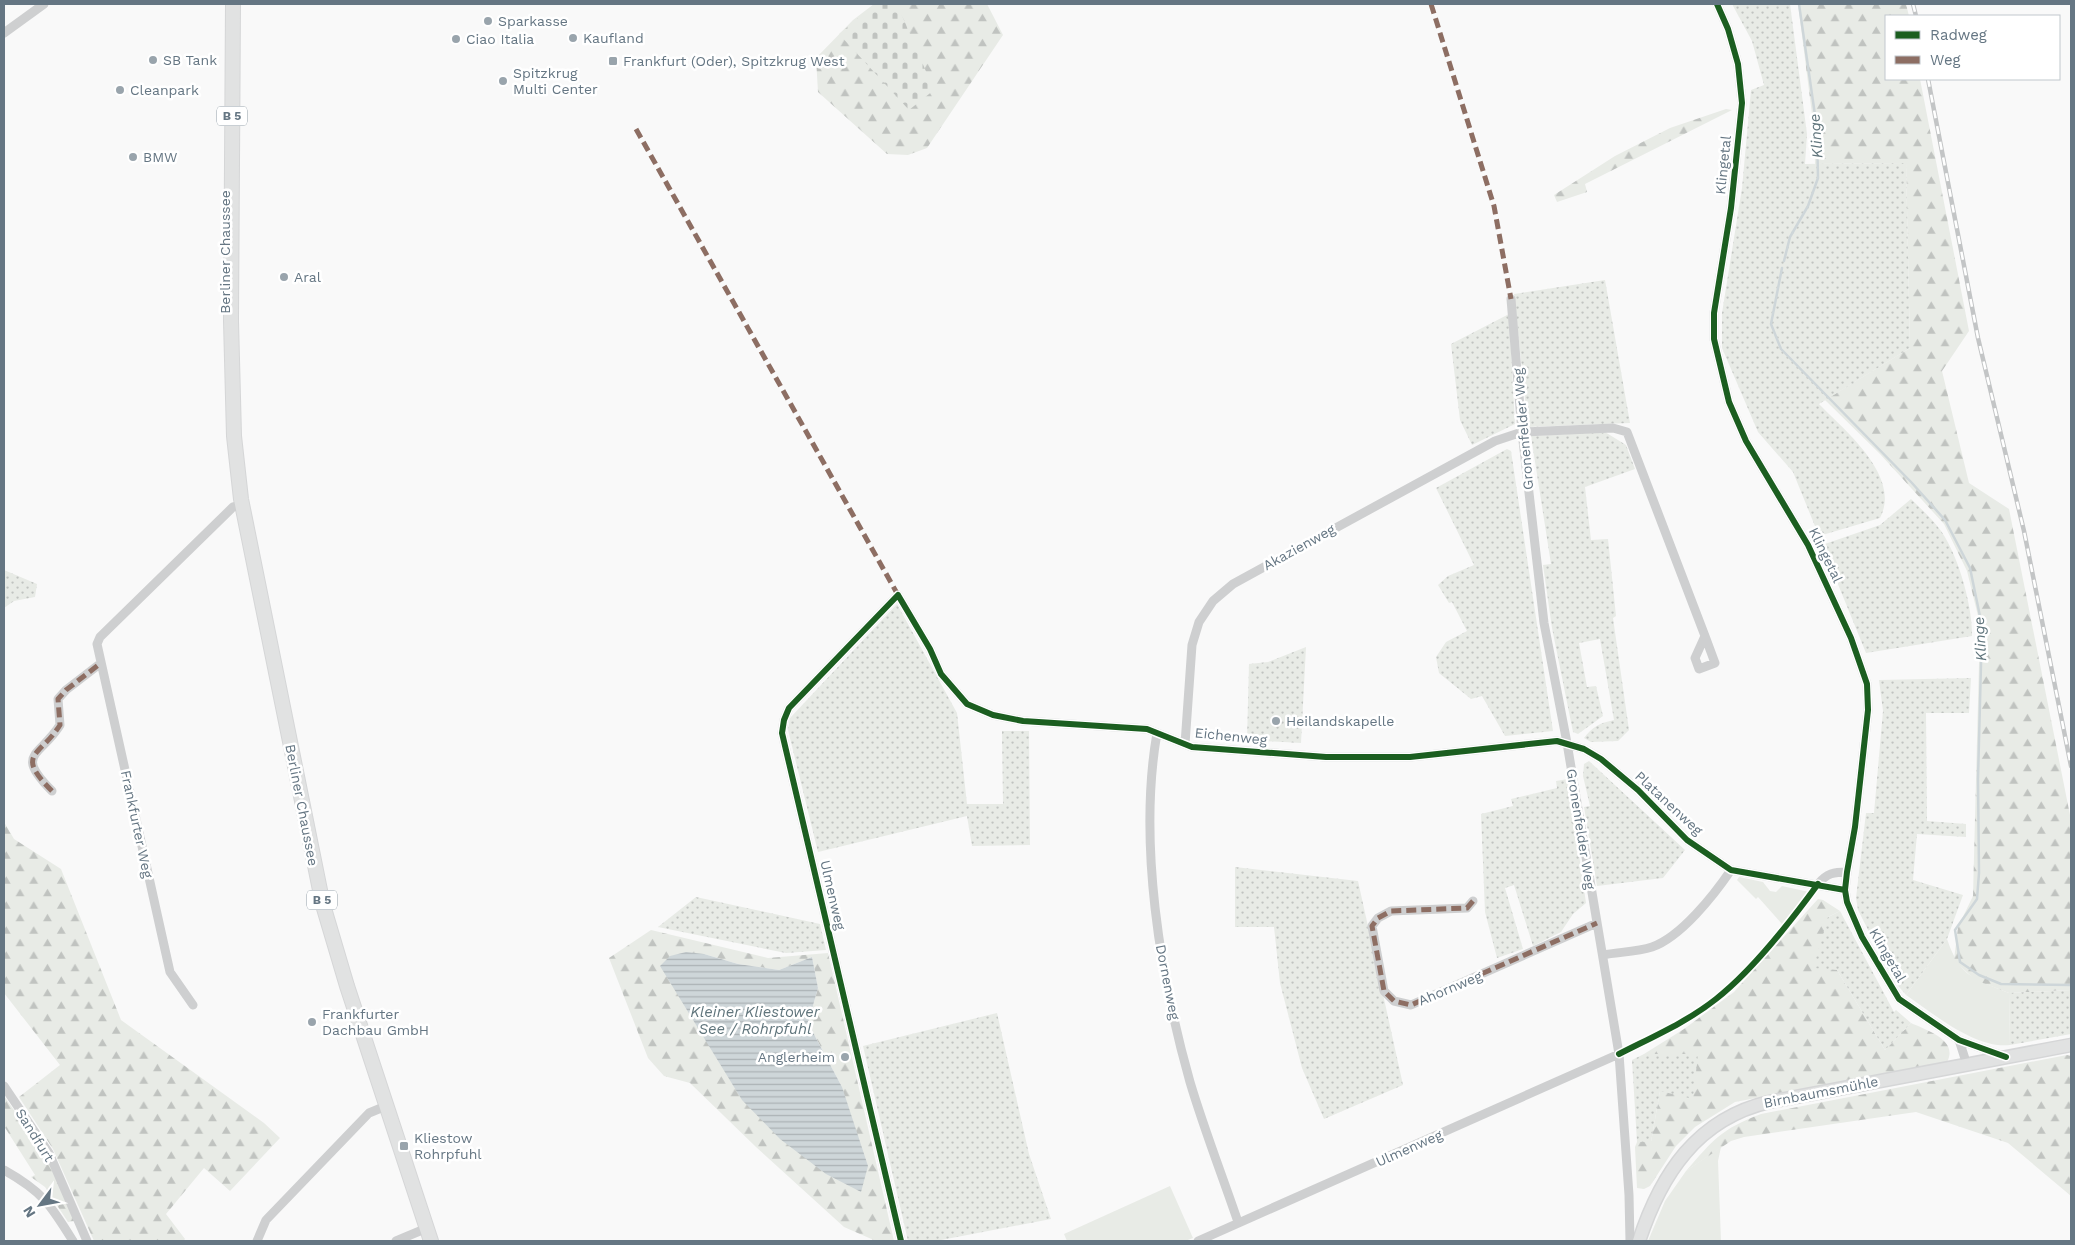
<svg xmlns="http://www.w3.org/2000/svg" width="2075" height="1245" viewBox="0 0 2075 1245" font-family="'Work Sans',sans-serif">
<defs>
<pattern id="forest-firs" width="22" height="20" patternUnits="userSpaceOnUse" patternTransform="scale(1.25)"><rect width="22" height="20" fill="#e8ebe6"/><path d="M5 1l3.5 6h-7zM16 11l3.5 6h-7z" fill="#c0c3c0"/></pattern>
<pattern id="cemetery-stones" width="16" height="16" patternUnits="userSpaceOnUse" patternTransform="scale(1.25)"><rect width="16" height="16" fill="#e8ebe6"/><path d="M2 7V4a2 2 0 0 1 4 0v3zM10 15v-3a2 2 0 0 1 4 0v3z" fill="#c0c3c0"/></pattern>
<pattern id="garden-dots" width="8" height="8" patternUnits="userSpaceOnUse" patternTransform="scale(1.25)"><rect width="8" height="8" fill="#e8ebe6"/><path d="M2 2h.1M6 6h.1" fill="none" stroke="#c0c3c0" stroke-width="1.8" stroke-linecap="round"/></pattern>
<pattern id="water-rules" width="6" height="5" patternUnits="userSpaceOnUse" patternTransform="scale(1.25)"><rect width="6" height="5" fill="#ced6d9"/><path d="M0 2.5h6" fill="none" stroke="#abb2b5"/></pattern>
</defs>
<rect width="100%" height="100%" fill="#f9f9f9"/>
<!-- grass -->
<path fill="#e8ebe6" d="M1739 877 1763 882 1770 891 1776 892 1782 886 1809 892 1782 924 1758 897 1756 899 1737 880Z
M1947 939C1960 977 1974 979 2009 993L2010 1045C1975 1049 1934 1014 1906 995Z
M1721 1147 1718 1161 1721 1241H1648L1665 1201 1686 1171Z
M1170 1186 1193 1238 1185 1241H1067L1064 1234Z"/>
<!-- forest -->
<path fill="url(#forest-firs)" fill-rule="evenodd" d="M874 4H987L1003 35 927 148 908 155 887 154 818 92 816 58 853 20Z
M1798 4H1906L1909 16H1886V79H1920L1969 331 1942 371 1969 483 2009 509 2071 820V990L2009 993 1975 980 1954 960 1958 927 1973 896 1980 624 1967 571 1944 524 1880 454 1825 400 1910 348 1906 163 1815 164 1814 130Z
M1726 109 1732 110 1585 184 1587 192 1557 202 1554 195 1615 156 1670 128Z
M4 822 14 839 61 869 121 1020 264 1123 280 1138 230 1191 204 1168 166 1214 185 1239 182 1241H94L53 1149 19 1097 60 1065 4 993Z
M1818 899 1823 900 1840 911 1828 917 1837 970 1885 1050 1911 1023C1926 1030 1959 1040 1947 1062L1735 1102 1695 1127 1676 1146 1650 1186 1644 1189 1637 1188 1635 1147 1637 1142H1651L1660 1091 1698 1055 1644 1054 1684 1029 1734 992Z
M651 930 768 958 828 953 894 1241H876L844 1227 756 1147 690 1083 664 1076 648 1058 609 958ZM704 954 738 964 779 970 812 957 818 988 808 1023 842 1087Z
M2067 1055 2071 1056V1196L2008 1143 1916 1112 1744 1137 1731 1141 1686 1171C1713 1140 1721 1129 1761 1114Z
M4 1096 46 1156 75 1221 68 1222 45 1187 31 1177 35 1175 4 1126Z"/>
<!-- cemetery -->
<path fill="url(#cemetery-stones)" d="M875 4H897L934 90 909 110 839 34Z"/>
<!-- garden -->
<path fill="url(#garden-dots)" d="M1732 4H1790L1807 134 1805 164 1906 163 1910 348 1819 404C1844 430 1902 476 1880 518L1819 536 1793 472 1758 432 1722 348V313L1742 188 1751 90 1764 85 1752 41Z
M1605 280 1630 423 1528 427 1514 294Z
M1509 314 1515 424 1472 445 1460 420 1451 344Z
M1605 432 1626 445 1635 469 1585 487 1591 540 1608 539 1616 616 1613 618 1629 730 1618 741 1591 742 1584 738C1592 727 1600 723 1614 720L1600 639 1579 643 1587 687 1596 686 1603 716 1578 734 1573 732 1552 628 1543 565 1551 564 1531 436Z
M1507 449 1511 451 1553 731 1505 736 1482 696 1471 699 1439 673 1436 657 1446 642 1467 631 1452 602 1449 603 1438 585 1448 576 1474 565 1436 488Z
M1911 499C1920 508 1930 517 1938 527 1957 550 1973 606 1972 636L1866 653 1822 545 1880 525Z
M4 570 37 584 35 597 14 601 4 608Z
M897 604 957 713 967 804H1003L1002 731H1029L1030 845 972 846 967 816 818 852 788 730 790 718Z
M1306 647 1301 743 1247 740 1249 664 1268 662Z
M1971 678 1969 713H1926L1927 821 1966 824V837L1917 834 1913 880 1963 895 1947 939 1906 995 1894 981 1858 910 1856 898 1866 813H1874L1883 711 1879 680Z
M1589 761 1685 850 1663 878 1597 886 1584 807 1590 806 1583 776 1584 764Z
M1568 779 1586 903 1573 914 1561 932 1533 946 1514 885 1505 888 1523 949 1497 958 1485 912 1481 814 1513 806 1511 799 1557 788 1556 781Z
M1235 867 1358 881 1403 1085 1324 1119 1302 1068 1280 983 1274 927H1235Z
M696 897 820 924 826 950 786 953 658 927Z
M1840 911 1894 1012 1896 1010 1911 1023 1885 1050 1837 970 1813 968 1828 917Z
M2071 990V1034L2010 1045 2009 993Z
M997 1013 1029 1154 1051 1219 936 1241H908L863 1046Z
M1644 1054H1698L1693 1099 1660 1091 1651 1142H1637L1632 1060Z"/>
<!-- water -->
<path fill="url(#water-rules)" d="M686 952 704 954 738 964 779 970 812 957 818 988 808 1023 842 1087 868 1166 861 1192 826 1174 780 1139 742 1100 660 966 670 956Z"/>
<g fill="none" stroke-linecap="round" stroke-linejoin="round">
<!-- stream -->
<path stroke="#ced6d9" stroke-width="2.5" d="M1784 261 1790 237 1808 206 1818 178 1817 129 1799 4
M1782 268 1771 324 1781 349 1912 483 1945 520 1970 568 1982 626 1978 779 1979 873 1977 899 1955 930 1960 962 1979 975 2001 984 2071 985"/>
<defs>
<path id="secondary" d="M1639 1241C1661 1174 1697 1119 1769 1102L2071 1045"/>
<path id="primary" d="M233 4 231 321 234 436 241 499 323 905 347 986 431 1241"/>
</defs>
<!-- secondary casing -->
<use href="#secondary" stroke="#d5d6d7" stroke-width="15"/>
<!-- primary casing -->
<use href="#primary" stroke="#d5d6d7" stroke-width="16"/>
<!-- street -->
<path stroke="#cecfd0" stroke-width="9" d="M1717 4 1728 29 1738 64 1742 103 1731 208 1714 313V339L1729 402 1746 441 1808 545 1851 638 1867 684 1868 710 1855 827 1847 872 1845 890 1847 902 1862 937 1899 999 1959 1040 2006 1057
M4 33 44 4
M1511 299 1522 432 1544 623 1567 743 1619 1054 1629 1195 1630 1241
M1157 733C1138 842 1160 976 1190 1082 1204 1129 1222 1175 1238 1222
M1185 744 1192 645 1199 622 1213 601 1233 584 1495 441 1522 432 1613 428 1627 432 1705 636 1695 658 1699 669 1715 663 1705 636
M52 791C14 753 40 757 60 725L58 699 66 690 101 663
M1818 884C1827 873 1834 872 1847 872
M1473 901 1467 908 1391 911 1378 918 1372 926 1384 991 1394 1001 1411 1005 1597 923
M1603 955C1618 952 1637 952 1652 947 1681 937 1714 895 1731 870
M193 1005 170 972 97 644 100 637 233 507 242 505
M1959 1040 1967 1065
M4 1086 49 1153 87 1241
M4 1170C43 1192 50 1204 73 1241
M257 1241 266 1220 369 1113 386 1106
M396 1241 427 1228
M901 1241 782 733 784 720 789 708 898 595 930 649 941 674 967 704 993 715 1023 721 1147 729 1192 747 1326 757H1410L1557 741 1584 749 1601 759 1638 790 1687 840 1731 870 1845 890
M1198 1241 1619 1054"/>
<!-- secondary -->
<use href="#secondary" stroke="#e1e2e2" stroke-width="12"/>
<!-- primary -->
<use href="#primary" stroke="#e1e2e2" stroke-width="14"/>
<defs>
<path id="rail" d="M1913 4 1916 16
M1928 79 1978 338 2024 531 2071 766"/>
</defs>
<!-- rail casing -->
<use href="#rail" stroke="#c3c5c6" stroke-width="4.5"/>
<!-- rail -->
<use href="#rail" stroke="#fff" stroke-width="2.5" stroke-dasharray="8" stroke-linecap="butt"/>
<!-- quiet -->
<path stroke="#8d6e63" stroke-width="5" stroke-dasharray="10 5" stroke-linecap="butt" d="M1431 4 1494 206 1511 299
M636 129 898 595
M52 791C14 753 40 757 60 725L58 699 66 690 101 663
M1473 901 1467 908 1391 911 1378 918 1372 926 1384 991 1394 1001 1411 1005 1597 923"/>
<defs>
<path id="cycleway" d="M1717 4 1728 29 1738 64 1742 103 1731 208 1714 313V339L1729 402 1746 441 1808 545 1851 638 1867 684 1868 710 1855 827 1847 872 1845 890 1847 902 1862 937 1899 999 1959 1040 2006 1057
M1619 1054C1652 1037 1687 1022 1716 999 1752 971 1791 921 1818 884
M901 1241 782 733 784 720 789 708 898 595 930 649 941 674 967 704 993 715 1023 721 1147 729 1192 747 1326 757H1410L1557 741 1584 749 1601 759 1638 790 1687 840 1731 870 1845 890"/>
</defs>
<!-- cycleway casing -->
<use href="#cycleway" stroke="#fff" stroke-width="9"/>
<!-- cycleway -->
<use href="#cycleway" stroke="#1b5e20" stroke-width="6"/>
</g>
<!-- markers -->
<g fill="#99a4ac" stroke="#fff" stroke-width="2">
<circle cx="488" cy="21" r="5"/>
<circle cx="573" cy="38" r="5"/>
<circle cx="456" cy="39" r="5"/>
<circle cx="153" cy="60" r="5"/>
<rect x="608" y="56" width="10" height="10" rx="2.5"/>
<circle cx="503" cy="81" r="5"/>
<circle cx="120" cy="90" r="5"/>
<circle cx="133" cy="157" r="5"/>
<circle cx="284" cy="277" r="5"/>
<circle cx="1276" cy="721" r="5"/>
<circle cx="312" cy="1022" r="5"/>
<circle cx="845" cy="1057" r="5"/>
<rect x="399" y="1141" width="10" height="10" rx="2.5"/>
</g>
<g text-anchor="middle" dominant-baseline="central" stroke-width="5" stroke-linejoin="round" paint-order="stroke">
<!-- shield labels -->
<g fill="#fff" stroke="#939fa8" stroke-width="1">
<rect x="217" y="106.5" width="30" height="19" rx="4"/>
<rect x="307" y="890.5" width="30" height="19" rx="4"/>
</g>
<g font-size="12" font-weight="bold" fill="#657683">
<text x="232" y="116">B 5</text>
<text x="322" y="900">B 5</text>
</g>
<!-- poi labels -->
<g font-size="14" fill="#657683" stroke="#fff" text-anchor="start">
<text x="498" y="21">Sparkasse</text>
<text x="583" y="38">Kaufland</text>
<text x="466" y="39">Ciao Italia</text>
<text x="163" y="60">SB Tank</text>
<text x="623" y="61">Frankfurt (Oder), Spitzkrug West</text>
<text x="513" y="73">Spitzkrug<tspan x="513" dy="16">Multi Center</tspan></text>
<text x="130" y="90">Cleanpark</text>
<text x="143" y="157">BMW</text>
<text x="294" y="277">Aral</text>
<text x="1286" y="721">Heilandskapelle</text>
<text x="322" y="1014">Frankfurter<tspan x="322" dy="16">Dachbau GmbH</tspan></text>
<text x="835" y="1057" text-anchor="end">Anglerheim</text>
<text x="414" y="1138">Kliestow<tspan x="414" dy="16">Rohrpfuhl</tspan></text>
</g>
<!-- street labels -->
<g font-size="14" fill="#657683" stroke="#fff">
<text transform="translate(1723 165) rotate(-84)">Klingetal</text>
<text transform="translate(225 252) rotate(-90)">Berliner Chaussee</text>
<text transform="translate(1523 429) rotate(-95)">Gronenfelder Weg</text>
<text transform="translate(1299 547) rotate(-29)">Akazienweg</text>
<text transform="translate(1826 555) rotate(64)">Klingetal</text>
<text transform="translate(1231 736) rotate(6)">Eichenweg</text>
<text transform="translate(1669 803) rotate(43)">Platanenweg</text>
<text transform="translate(302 805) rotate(79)">Berliner Chaussee</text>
<text transform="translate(137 824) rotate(78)">Frankfurter Weg</text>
<text transform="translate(1581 829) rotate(81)">Gronenfelder Weg</text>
<text transform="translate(833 895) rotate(77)">Ulmenweg</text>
<text transform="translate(1888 955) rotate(60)">Klingetal</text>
<text transform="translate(1168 982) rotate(79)">Dornenweg</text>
<text transform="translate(1450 988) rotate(-23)">Ahornweg</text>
<text transform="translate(1821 1092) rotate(-11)">Birnbaumsmühle</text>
<text transform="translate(35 1135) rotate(58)">Sandfurt</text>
<text transform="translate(1409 1148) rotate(-24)">Ulmenweg</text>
</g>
<!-- water labels -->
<g font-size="15" font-style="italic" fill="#60757c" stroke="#fff">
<text transform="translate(1816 136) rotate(-94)">Klinge</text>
<text transform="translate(1980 639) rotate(-93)">Klinge</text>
<text x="755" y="1012">Kleiner Kliestower<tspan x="755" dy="17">See / Rohrpfuhl</tspan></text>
</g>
</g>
<!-- border -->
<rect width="2075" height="1245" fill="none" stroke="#657683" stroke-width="10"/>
<!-- legend -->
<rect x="1885" y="15" width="175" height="65" fill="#ffffff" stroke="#c1c8cd"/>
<rect x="1895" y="31" width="25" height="8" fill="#1b5e20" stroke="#c1c8cd"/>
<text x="1930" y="40" font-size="15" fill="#657683">Radweg</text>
<rect x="1895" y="56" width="25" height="8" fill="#8d6e63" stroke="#c1c8cd"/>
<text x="1930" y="65" font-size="15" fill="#657683">Weg</text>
<!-- north arrow -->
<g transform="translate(40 1205) rotate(238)" stroke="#ffffff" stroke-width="4" paint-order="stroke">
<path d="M0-4L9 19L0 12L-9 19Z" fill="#657683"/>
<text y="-8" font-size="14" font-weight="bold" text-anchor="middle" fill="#657683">N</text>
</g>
</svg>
